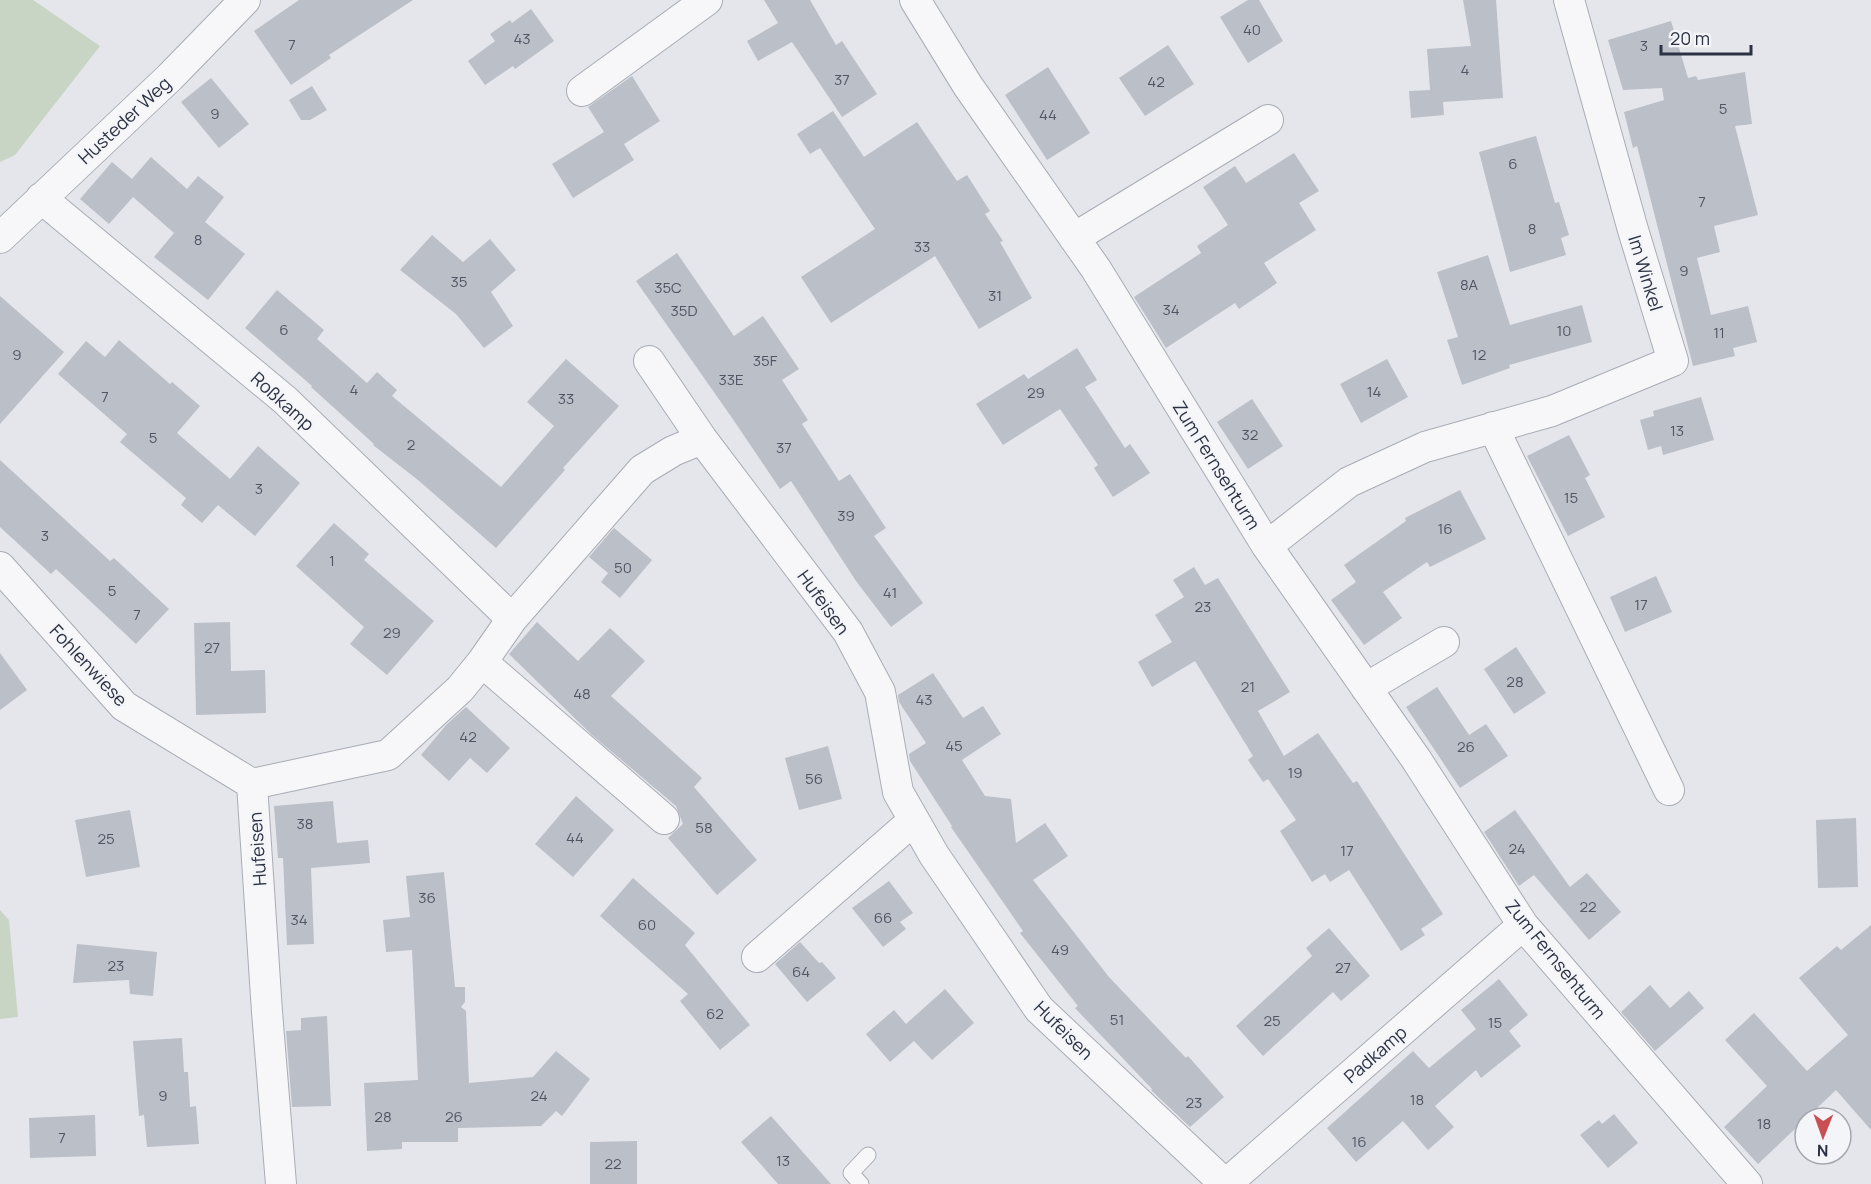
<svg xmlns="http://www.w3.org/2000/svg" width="1871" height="1184" viewBox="0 0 1871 1184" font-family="Manrope,sans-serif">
<rect width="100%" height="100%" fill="#e4e6eb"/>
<!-- green -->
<path fill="#c8d5c5" d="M0 0H33L100 46 15 155 0 162Z
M0 910 9 920 18 1017 0 1019Z"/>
<!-- building -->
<path fill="#bbbfc8" d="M299 0H413L329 55 331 58 291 85 254 31Z
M764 0H810L836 45 842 41 877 94 842 117 792 42 758 61 747 41 778 23Z
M1248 0H1259L1283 41 1248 63 1220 17Z
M1463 0H1496L1503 98 1443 102 1444 115 1411 118 1409 91 1430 90 1427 49 1471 46Z
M531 9 554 41 515 69 513 66 485 85 468 61 495 41 490 34 510 20 512 23Z
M1671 21 1688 78 1696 76 1698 80 1745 72 1752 124 1735 126 1758 215 1714 226 1720 252 1697 258 1711 315 1748 306 1757 342 1733 348 1735 356 1693 366 1637 146 1633 148 1624 112 1664 100 1662 88 1623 90 1608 40Z
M1168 45 1194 84 1145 116 1119 78Z
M1048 67 1090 133 1047 160 1005 95Z
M632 76 660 121 624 144 634 160 573 198 552 164 604 132 588 107Z
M211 78 249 124 219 148 181 102Z
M312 86 327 110 310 120H301L289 100Z
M833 111 864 157 917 122 957 181 967 175 990 211 985 214 1003 241 1000 242 1032 298 979 329 935 256 831 323 801 277 875 229 820 148 810 154 797 134Z
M1536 136 1555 203 1559 202 1569 235 1561 238 1566 255 1510 272 1479 152Z
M1294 153 1319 191 1299 203 1316 230 1264 263 1277 283 1239 309 1235 303 1166 348 1134 297 1201 253 1197 246 1228 225 1203 187 1235 166 1246 183Z
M151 157 187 189 198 176 224 197 205 222 245 254 208 300 154 257 174 233 133 197 109 224 80 199 112 162 132 179Z
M432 235 463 262 490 239 516 270 491 292 513 326 484 348 456 314 400 270Z
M677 253 734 336 763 316 799 369 782 380 808 420 802 424 839 481 850 474 886 528 874 536 923 603 891 627 856 581 791 481 780 489 730 415 636 281Z
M1488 255 1510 325 1582 305 1592 342 1509 365 1510 368 1462 385 1447 340 1458 337 1437 272Z
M277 290 324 330 317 339 367 383 377 372 397 390 392 396 501 487 554 426 527 402 566 359 619 406 563 468 565 470 496 548 418 480 373 445 374 444 311 387 312 386 245 328Z
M0 296 64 352 0 424Z
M119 340 170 384 172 382 200 406 177 433 230 479 258 446 300 483 255 536 218 505 202 523 181 505 186 498 120 442 127 434 58 374 86 341 105 357Z
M1077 348 1097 380 1085 387 1125 448 1130 444 1150 473 1113 497 1094 468 1098 465 1060 409 1003 445 976 404 1024 374 1028 379Z
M1387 359 1408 397 1361 423 1340 384Z
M1701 397 1714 440 1663 455 1661 446 1648 450 1640 420 1654 416 1653 411Z
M1252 399 1283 446 1248 469 1217 422Z
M1569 435 1590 475 1585 478 1605 517 1568 536 1527 456Z
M0 460 110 561 114 558 169 609 136 644 56 569 51 574 0 527Z
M1460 490 1486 539 1430 567 1427 562 1383 592 1402 618 1364 645 1331 600 1356 582 1344 565 1406 521 1405 518Z
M334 523 369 554 364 560 434 621 387 675 350 644 364 627 296 566Z
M614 528 652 560 620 598 601 582 608 573 589 557Z
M1194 567 1205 585 1218 578 1290 692 1258 711 1284 756 1318 733 1353 783 1357 781 1443 914 1421 929 1425 935 1401 951 1349 870 1330 882 1325 874 1312 882 1280 831 1296 820 1268 779 1263 782 1248 760 1253 756 1195 661 1152 687 1138 662 1172 642 1155 615 1184 597 1173 580Z
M1656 576 1672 612 1625 632 1610 597Z
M230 622 231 671 265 670 266 713 196 715 194 623Z
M537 622 578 661 610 628 645 661 611 696 702 778 694 787 757 860 717 895 668 838 683 824 676 806 592 735 509 654Z
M1516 647 1546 693 1514 714 1484 669Z
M0 653 27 690 0 710Z
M933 673 963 718 983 706 1001 734 962 760 985 796 1011 799 1016 843 1045 823 1068 856 1033 880 1109 977 1186 1058 1188 1056 1224 1097 1190 1127 1154 1093 1151 1090 1152 1089 1075 1008 1078 1006 1020 933 1023 931 951 827 952 826 910 761 909 754 926 743 899 702 898 695Z
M1437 687 1469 735 1486 724 1508 756 1460 788 1406 707Z
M466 707 510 748 487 773 470 758 449 781 421 755 447 724Z
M828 746 842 799 799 810 785 758Z
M576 796 614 830 573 877 535 844Z
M333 801 337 843 368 840 370 863 311 868 314 944 287 945 283 858H278L274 806Z
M130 810 140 867 86 877 75 820Z
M1515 810 1570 887 1587 873 1621 912 1589 940 1534 875 1519 886 1484 832Z
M1856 818 1858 887 1818 888 1816 820Z
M444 872 455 987H465V1002L461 1007 466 1011 469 1083 533 1077 556 1051 590 1079 562 1116 556 1111 541 1126 458 1128V1142H402V1149L367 1151 364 1083 418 1080 412 950 386 952 383 920 410 917 406 876Z
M633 878 695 933 685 945 750 1025 720 1050 680 1001 688 994 600 916Z
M889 881 913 913 900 922 906 929 883 947 852 908Z
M1871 925V1130L1836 1090 1758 1164 1724 1127 1767 1086 1725 1040 1754 1013 1807 1071 1848 1035 1799 978 1837 946 1841 950Z
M1329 928 1370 976 1341 1001 1333 992 1263 1056 1236 1026 1312 956 1306 948Z
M800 942 819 963 822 962 836 978 807 1002 775 964Z
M77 944 157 952 153 996 130 994 129 980 73 983Z
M1499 979 1528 1015 1509 1031 1521 1046 1481 1078 1476 1070 1435 1106 1454 1127 1428 1150 1403 1121 1356 1162 1327 1128 1413 1051 1429 1068 1476 1029 1461 1010Z
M1650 985 1670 1008 1689 991 1704 1008 1655 1051 1621 1012Z
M945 989 974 1023 932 1060 914 1041 890 1062 866 1034 894 1010 906 1024Z
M327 1016 331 1106 292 1107 286 1031 301 1030V1018Z
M182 1038 184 1072H188L190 1107 196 1106 199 1144 147 1147 144 1115 139 1116 133 1041Z
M1614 1114 1638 1143 1608 1168 1580 1135 1599 1120 1602 1124Z
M95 1115 96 1156 30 1158 29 1118Z
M771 1116 831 1184H778L741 1142Z
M637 1141V1184H590V1142Z"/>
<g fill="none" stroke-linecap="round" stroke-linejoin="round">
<defs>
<path id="service" d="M861 1184 851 1173 868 1155"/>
<path id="minor" d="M915 0 968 86 1096 269 1267 546 1416 759 1523 925 1747 1184
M582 91 707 0
M41 198 285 400 512 619
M0 238 170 77 245 0
M1074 238 1268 120
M649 361 702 439
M1493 427 1669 790
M1267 546 1349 482 1425 447 1552 411 1673 361 1633 230 1569 0
M0 567 124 706 252 784
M482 662 664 819
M1366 688 1444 642
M252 784 388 755 460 689 482 662 512 619 642 470 673 451 702 439 848 632 880 692 898 792 934 855 1039 1009 1225 1184
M252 784 267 1012 281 1184
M757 957 914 820
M1226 1184 1523 925"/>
</defs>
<!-- service casing -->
<use href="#service" stroke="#a9acb5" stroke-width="17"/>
<!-- minor casing -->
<use href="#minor" stroke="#a9acb5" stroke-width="32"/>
<!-- service -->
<use href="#service" stroke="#f7f7f9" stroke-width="15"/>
<!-- minor -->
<use href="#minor" stroke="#f7f7f9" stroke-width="30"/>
</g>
<g text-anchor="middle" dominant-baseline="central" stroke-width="5" stroke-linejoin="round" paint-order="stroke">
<!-- number labels -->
<g font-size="15" fill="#505564">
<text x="1252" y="29">40</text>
<text x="522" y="38">43</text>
<text x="292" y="44">7</text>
<text x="1644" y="45">3</text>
<text x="1465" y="69">4</text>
<text x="842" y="79">37</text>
<text x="1156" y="81">42</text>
<text x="1723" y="108">5</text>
<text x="215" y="113">9</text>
<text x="1048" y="114">44</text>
<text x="1513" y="163">6</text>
<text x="1702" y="201">7</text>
<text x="1532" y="228">8</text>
<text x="198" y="239">8</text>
<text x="922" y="246">33</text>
<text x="1684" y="270">9</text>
<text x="459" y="281">35</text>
<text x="1469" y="284">8A</text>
<text x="668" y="287">35C</text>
<text x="995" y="295">31</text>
<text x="1171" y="309">34</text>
<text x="684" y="310">35D</text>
<text x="284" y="329">6</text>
<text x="1564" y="330">10</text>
<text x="1719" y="332">11</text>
<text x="17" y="354">9</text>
<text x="1479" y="354">12</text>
<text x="765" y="360">35F</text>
<text x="731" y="379">33E</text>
<text x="354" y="389">4</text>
<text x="1374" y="391">14</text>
<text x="1036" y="392">29</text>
<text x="105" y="396">7</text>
<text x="566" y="398">33</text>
<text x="1677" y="430">13</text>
<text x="1250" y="434">32</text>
<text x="153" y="437">5</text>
<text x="411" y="444">2</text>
<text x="784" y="447">37</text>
<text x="259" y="488">3</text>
<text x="1571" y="497">15</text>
<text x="846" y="515">39</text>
<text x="1445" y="528">16</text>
<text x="45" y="535">3</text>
<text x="332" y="560">1</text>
<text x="623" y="567">50</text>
<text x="112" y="590">5</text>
<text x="890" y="592">41</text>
<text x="1641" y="604">17</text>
<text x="1203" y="606">23</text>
<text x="137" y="614">7</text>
<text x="392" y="632">29</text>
<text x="212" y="647">27</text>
<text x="1515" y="681">28</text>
<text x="1248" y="686">21</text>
<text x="582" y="693">48</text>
<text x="924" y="699">43</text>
<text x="468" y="736">42</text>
<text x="954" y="745">45</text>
<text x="1466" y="746">26</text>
<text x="1295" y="772">19</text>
<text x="814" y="778">56</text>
<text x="305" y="823">38</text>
<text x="704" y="827">58</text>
<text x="575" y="837">44</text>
<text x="106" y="838">25</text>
<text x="1517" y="848">24</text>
<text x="1347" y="850">17</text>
<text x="427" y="897">36</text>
<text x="1588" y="906">22</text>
<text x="883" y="917">66</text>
<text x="299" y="919">34</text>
<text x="647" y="924">60</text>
<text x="1060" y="949">49</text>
<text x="116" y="965">23</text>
<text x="1343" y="967">27</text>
<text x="801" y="971">64</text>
<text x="715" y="1013">62</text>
<text x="1117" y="1019">51</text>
<text x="1272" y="1020">25</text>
<text x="1495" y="1022">15</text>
<text x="163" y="1095">9</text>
<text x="539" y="1095">24</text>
<text x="1417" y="1099">18</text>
<text x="1194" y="1102">23</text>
<text x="383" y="1116">28</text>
<text x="454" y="1116">26</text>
<text x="1764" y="1123">18</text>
<text x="62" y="1137">7</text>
<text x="1359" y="1141">16</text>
<text x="783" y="1160">13</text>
<text x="613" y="1163">22</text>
</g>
<!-- street labels -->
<g font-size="18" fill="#2c3243" stroke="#f4f5f8">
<text transform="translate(124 120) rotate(-43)">Husteder Weg</text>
<text transform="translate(1646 273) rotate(73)">Im Winkel</text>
<text transform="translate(283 401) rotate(42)">Roßkamp</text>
<text transform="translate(1217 465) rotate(58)">Zum Fernsehturm</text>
<text transform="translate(824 602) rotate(54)">Hufeisen</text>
<text transform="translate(89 665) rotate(47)">Fohlenwiese</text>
<text transform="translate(257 849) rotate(-94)">Hufeisen</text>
<text transform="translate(1556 959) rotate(51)">Zum Fernsehturm</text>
<text transform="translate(1064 1030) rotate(45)">Hufeisen</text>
<text transform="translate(1375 1054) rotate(-41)">Padkamp</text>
</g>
</g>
<!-- north arrow -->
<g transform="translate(1823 1136) rotate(181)"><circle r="28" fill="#f4f5f8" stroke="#a4a7b0" stroke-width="1.5"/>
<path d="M0-4.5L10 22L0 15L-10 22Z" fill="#ca4f55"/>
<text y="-9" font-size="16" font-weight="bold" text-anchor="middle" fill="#2c3243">N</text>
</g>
<!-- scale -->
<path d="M1661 45v9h90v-9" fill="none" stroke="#2c3243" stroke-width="3"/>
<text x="1670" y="45" font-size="18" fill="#2c3243" stroke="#f4f5f8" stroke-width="4.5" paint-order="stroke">20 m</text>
</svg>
